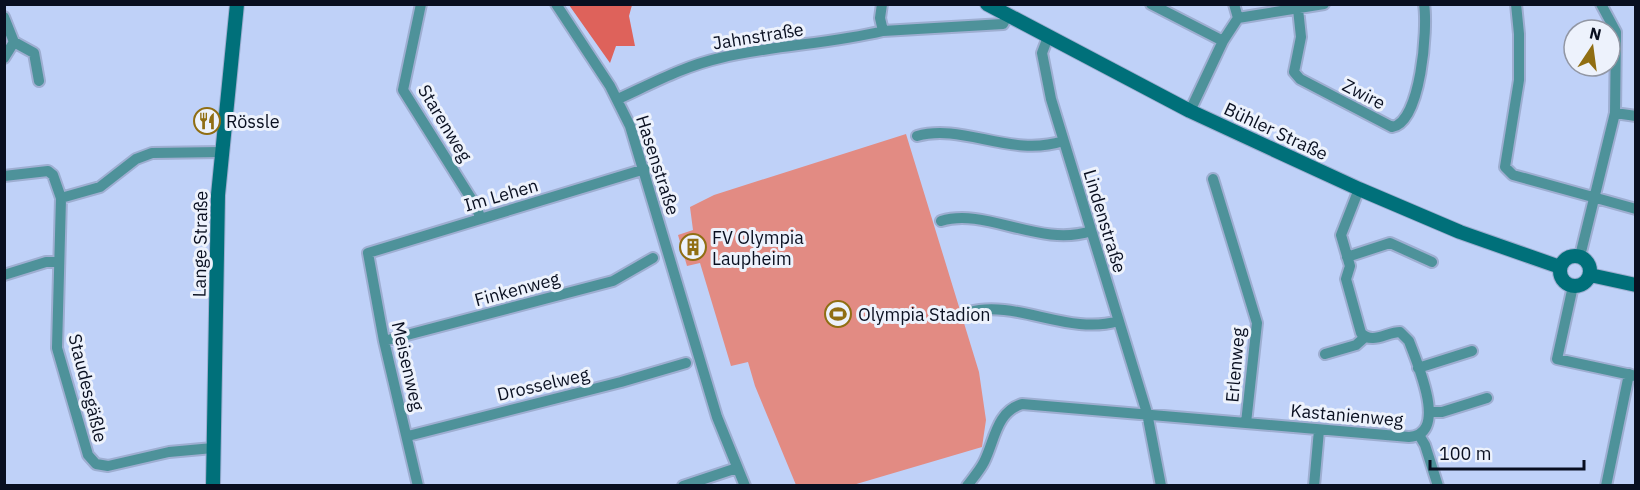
<svg xmlns="http://www.w3.org/2000/svg" width="1640" height="490" viewBox="0 0 1640 490" font-family="'IBM Plex Sans',sans-serif">
<rect width="100%" height="100%" fill="#bfd1f8"/>
<!-- green -->
<path fill="#e28b83" d="M906 134 979 372 986 420 982 447 853 485H796L755 386 748 362 731 366 700 263 687 266 678 235 693 230 690 207 714 195Z"/>
<!-- forest -->
<path fill="#de625b" d="M569 5H632L629 16 635 46H616L610 63Z"/>
<g fill="none" stroke-linecap="round" stroke-linejoin="round">
<defs>
<path id="street" d="M421 4 403 90 477 208 480 218
M556 4 610 86 630 126 717 417 745 486
M1151 4 1223 41
M1234 4 1238 18
M1516 4 1519 34V80L1505 167 1513 175 1636 209
M1298 9 1301 37 1294 72 1300 79 1392 127C1421 123 1428 28 1424 4
M4 17 14 42 34 53 39 81
M883 31 1003 24 1007 16
M1048 37 1042 53 1051 99 1147 413 1161 486
M4 58 14 42
M618 99C651 84 684 66 720 58 774 45 830 44 883 31L880 18 882 4
M1190 111 1223 41 1238 18 1324 4
M1615 113 1636 116
M917 136C963 123 1012 158 1063 141
M4 176 48 171 53 175 61 198 100 187 136 159 152 153 221 152
M61 198 57 348 88 455 96 464 108 466 169 452 213 448
M941 221C986 207 1040 248 1091 231
M1580 256 1615 113 1616 32 1601 4
M1347 257 1390 243 1432 262
M4 275 46 262H58
M1573 286 1557 359 1636 376
M969 312C1016 299 1069 336 1118 321
M384 341 613 281 653 258
M1325 354 1356 345 1365 337
M1418 368 1472 351
M1431 412H1442L1487 398
M1246 423 1409 437C1450 435 1416 361 1409 341L1400 332C1387 332 1372 345 1361 333L1346 279 1350 266 1341 235 1359 189
M1419 435 1425 445 1438 486
M408 436 621 382 686 363
M418 486 384 341 368 253 645 169
M683 486 737 468
M967 486C973 478 980 470 984 462 995 440 996 412 1022 404L1246 423 1257 323 1213 179
M1314 486 1319 430
M1606 486 1629 374"/>
<path id="secondary" d="M987 4 1190 111 1359 189 1460 232 1560 267
M1560 271a15 15 0 1 1 30 0a15 15 0 1 1-30 0Z
M1590 275 1636 285
M213 486 218 195 237 4"/>
</defs>
<!-- street casing -->
<use href="#street" stroke="#9eaed1" stroke-width="14"/>
<!-- secondary casing -->
<use href="#secondary" stroke="#9eaed1" stroke-width="16"/>
<!-- street -->
<use href="#street" stroke="#4e929a" stroke-width="10"/>
<!-- secondary -->
<use href="#secondary" stroke="#00707a" stroke-width="14"/>
</g>
<!-- icons -->
<defs>
<symbol id="restaurant-ring" viewBox="-11 -11 22 22"><circle r="9.5" fill="#edf2fc" stroke="#906e13" stroke-width="1.5"/><path d="M-5-6h1v4h1v-4h1v4h1v-4h1v5L-1.5 .5V6h-2V.5L-5-1ZM5-6V6H3V1.5H1.5Q1.5-4 5-6Z" fill="#906e13"/></symbol>
<symbol id="building-ring" viewBox="-11 -11 22 22"><circle r="9.5" fill="#edf2fc" stroke="#906e13" stroke-width="1.5"/><path d="M-4-6H4V6H1V3H-1V6H-4ZM-2.5-4.3h1.7v1.8h-1.7ZM.8-4.3h1.7v1.8H.8ZM-2.5-1h1.7V.8h-1.7ZM.8-1h1.7V.8H.8Z" fill="#906e13"/></symbol>
<symbol id="stadium-ring" viewBox="-11 -11 22 22"><circle r="9.5" fill="#edf2fc" stroke="#906e13" stroke-width="1.5"/><path d="M0-5a6.5 5 0 1 0 0 10a6.5 5 0 1 0 0-10ZM-3.5-1.8h7v3.6h-7Z" fill="#906e13"/></symbol>
</defs>
<g fill-rule="evenodd">
<use href="#restaurant-ring" x="192" y="106" width="30" height="30"/>
<use href="#building-ring" x="678" y="232" width="30" height="30"/>
<use href="#stadium-ring" x="823" y="299" width="30" height="30"/>
</g>
<g text-anchor="middle" dominant-baseline="central" stroke-width="6" stroke-linejoin="round" paint-order="stroke">
<!-- street labels -->
<g font-size="18" fill="#090f20" stroke="#edf2fc">
<text transform="translate(758 36) rotate(-9)">Jahnstraße</text>
<text transform="translate(1364 94) rotate(27)">Zwire</text>
<text transform="translate(445 123) rotate(59)">Starenweg</text>
<text transform="translate(1276 131) rotate(25)">Bühler Straße</text>
<text transform="translate(658 165) rotate(72)">Hasenstraße</text>
<text transform="translate(501 195) rotate(-16)">Im Lehen</text>
<text transform="translate(1105 221) rotate(73)">Lindenstraße</text>
<text transform="translate(200 244) rotate(-89)">Lange Straße</text>
<text transform="translate(517 289) rotate(-15)">Finkenweg</text>
<text transform="translate(1235 365) rotate(-85)">Erlenweg</text>
<text transform="translate(408 366) rotate(77)">Meisenweg</text>
<text transform="translate(543 384) rotate(-13)">Drosselweg</text>
<text transform="translate(88 388) rotate(76)">Staudesgäßle</text>
<text transform="translate(1347 415) rotate(5)">Kastanienweg</text>
</g>
<!-- poi labels -->
<g font-size="18" fill="#090f20" stroke="#edf2fc" text-anchor="start">
<text x="226" y="121">Rössle</text>
<text x="712" y="237">FV Olympia<tspan x="712" dy="21">Laupheim</tspan></text>
<text x="858" y="314">Olympia Stadion</text>
</g>
</g>
<!-- border -->
<rect width="1640" height="490" fill="none" stroke="#090f20" stroke-width="12"/>
<!-- north arrow -->
<g transform="translate(1592 48) rotate(13)"><circle r="28" fill="#edf2fc" stroke="#9297a4" stroke-width="1.5"/>
<path d="M0-4.5L10 22L0 15L-10 22Z" fill="#906e13"/>
<text y="-9" font-size="16" font-weight="bold" text-anchor="middle" fill="#090f20">N</text>
</g>
<!-- scale -->
<path d="M1430 460v9h154v-9" fill="none" stroke="#090f20" stroke-width="3"/>
<text x="1439" y="460" font-size="18" fill="#090f20" stroke="#edf2fc" stroke-width="4.5" paint-order="stroke">100 m</text>
</svg>
